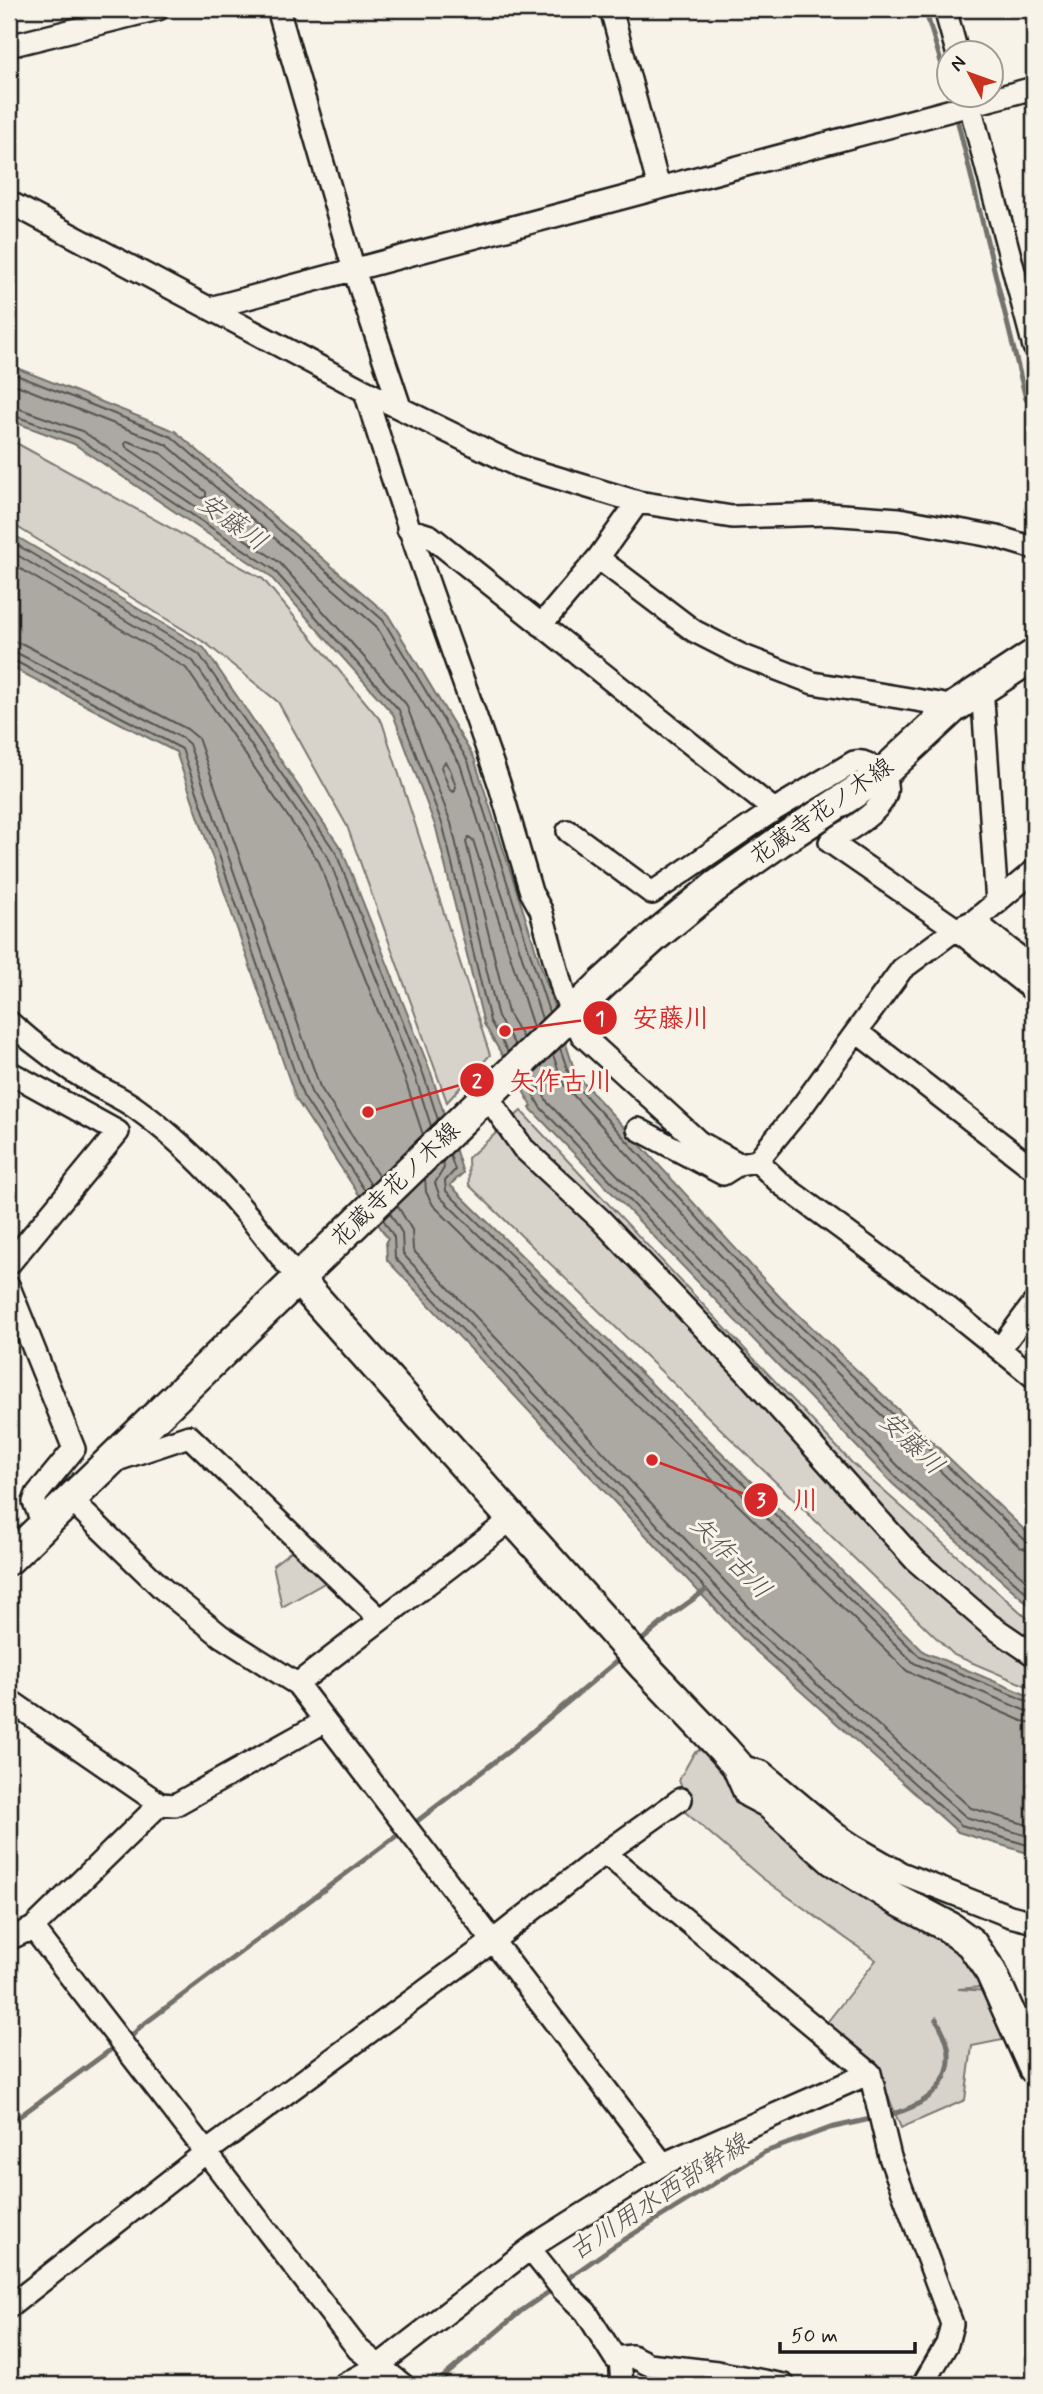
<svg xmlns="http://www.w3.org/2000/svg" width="1043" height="2394" viewBox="0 0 1043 2394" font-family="Mynerve,'Klee One',sans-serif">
<rect width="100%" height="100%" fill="#f7f3e8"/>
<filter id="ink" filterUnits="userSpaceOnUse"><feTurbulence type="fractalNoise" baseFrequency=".0143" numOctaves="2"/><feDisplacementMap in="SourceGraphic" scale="14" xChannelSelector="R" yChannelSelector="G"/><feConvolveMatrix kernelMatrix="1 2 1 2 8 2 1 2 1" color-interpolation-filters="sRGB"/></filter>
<g filter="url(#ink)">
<!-- green -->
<path fill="#d7d3cb" stroke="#7a7874" stroke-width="2" d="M9 439 263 579 382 722 490 1055 447 1102 347 826 278 702 207 644 9 522Z
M521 1111 852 1463 1034 1624V1689L954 1655 469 1185 468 1158Z
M294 1549 326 1582 282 1607 273 1565Z
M707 1746 955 1943 976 1974 981 1987 958 1989 988 1991 1007 2039 972 2046 965 2100 901 2128 877 2068 825 2025 876 1960 762 1878 670 1799 675 1789 684 1794 679 1780 694 1753Z"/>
<!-- water -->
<path fill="#aca9a2" stroke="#72716c" stroke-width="2" d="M9 365 175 431 388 615 474 758 576 1075 780 1297 1034 1539V1609L893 1484 530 1108 532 1106 484 1024 436 828 393 714 269 575 74 444 9 420Z
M9 532 204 648 342 850 431 1073 463 1173 450 1185 924 1652 1034 1698V1855L958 1832 748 1644 387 1260 386 1241 388 1239 296 1099 176 752 9 666Z"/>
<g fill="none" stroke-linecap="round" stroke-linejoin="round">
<!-- shore -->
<path stroke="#565452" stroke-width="2" d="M9 372 172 437 383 620 468 761 549 1012
M9 382 167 445 376 626 460 764 542 1019
M9 405 82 431 279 562 406 704 451 823 498 1017 515 1045
M9 414 78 438 273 569 399 710 443 826 490 1021 508 1052
M127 441 162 454 206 492V497L201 498 126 447 125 444Z
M9 540 199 654 336 853 424 1076 438 1120
M9 550 193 661 328 857 416 1079 431 1126
M9 562 186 668 319 862 406 1082 423 1135
M9 641 23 644 187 729 198 738 320 1087 379 1177
M9 652 19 654 182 738 189 744 311 1092 371 1185
M9 661H15L182 749 303 1096 365 1191
M445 762 450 769 456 787 454 792 450 790 441 767Z
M523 1038 508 1013 466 842 469 837 473 840 533 1027
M560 1048 571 1080 775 1302 1026 1541 1034 1543
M553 1055 564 1085 769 1308 1020 1547 1034 1552
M532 1075 548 1103 904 1472 1034 1587
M526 1081 540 1107 898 1479 1034 1599
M450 1155 455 1170 445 1181 446 1191 920 1657 1034 1704
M443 1162 444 1168 435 1183 440 1197 914 1663 1026 1711 1034 1713
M425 1178 426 1192 433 1205 907 1671 1022 1721 1034 1723
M397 1205 412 1230 413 1250 766 1625 971 1808 1034 1827
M390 1213 402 1233 403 1254 759 1633 966 1817 1034 1838
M383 1219 394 1237 395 1258 753 1639 961 1825 1034 1847"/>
<!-- stream -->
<path stroke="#72716c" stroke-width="5" d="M925 9 948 85
M951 94 952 95
M958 123 1026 399
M642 1640 674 1613 706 1590
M412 1825 509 1751 617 1661
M125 2039 131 2037 140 2027 395 1837
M884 2116C935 2105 969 2071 936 2019
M9 2124 109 2051
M564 2281 614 2246 765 2152 830 2128 875 2118
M434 2385 521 2311 556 2287"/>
<defs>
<path id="street" d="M278 9 354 270 400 407
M611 9 659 188
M945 9 957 52
M9 46 158 9
M967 94 1034 347
M9 202 365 391 518 466 638 502 732 517 828 514 899 519 997 537 1034 548
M210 308 1034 88
M365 391C405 525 455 655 500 786L531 892 541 910 563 992 582 1035 699 1142 739 1164 757 1161 803 1105 902 969 956 929 974 921 1034 871
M408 529 430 536 774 810
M598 558 694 631 741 655 813 683 940 704 953 708
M541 625 598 558 638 502
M982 687 997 903
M568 831 652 893 774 810 854 762C865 760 870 765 878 772 908 800 850 828 830 842L956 929 1034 991
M974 921 1034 969
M9 1022C36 1046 64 1067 95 1085 109 1093 124 1099 137 1109 200 1154 252 1218 298 1279
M857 1032 1034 1169
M9 1072 118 1132 9 1264
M487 1096 523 1148 600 1219 748 1374 915 1560 990 1625 1034 1655
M638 1129 723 1174 739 1164
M757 1161 781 1184 932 1295 1034 1377
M9 1287 74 1449 37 1494 34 1502 44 1526
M1000 1349 1034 1303
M114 1461 189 1436 380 1619
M71 1500 163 1589 221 1636 297 1684 663 2164
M297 1684 512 1519
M9 1700 160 1804 175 1805 324 1722
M737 1765 762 1772 836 1834 854 1846 901 1873 1010 1916 1034 1922
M605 1853 870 2073 890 2157 952 2324 947 2344 923 2385
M33 1928 358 2349 403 2385
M9 1939 33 1928 160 1804
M530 2249 562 2289 586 2312 615 2358 632 2356 648 2364 717 2372 784 2385
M9 2307 205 2153 493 1941 605 1853 681 1799
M620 2358 622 2385
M343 2385 378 2366 536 2244 663 2164 870 2073"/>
<path id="secondary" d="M298 1279 645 1667 723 1749 737 1765 749 1792 768 1802 833 1860 894 1898 949 1927 971 1943 991 1972 1034 2068
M9 1559 602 984 655 936 715 887 780 841 881 775 953 708 1034 655"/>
</defs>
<!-- street casing -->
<use href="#street" stroke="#1c1c1c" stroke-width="26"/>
<!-- secondary casing -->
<use href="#secondary" stroke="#1c1c1c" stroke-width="35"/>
<!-- street -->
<use href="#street" stroke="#f7f3e8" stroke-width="21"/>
<!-- secondary -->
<use href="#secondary" stroke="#f7f3e8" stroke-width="30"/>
</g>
</g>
<g text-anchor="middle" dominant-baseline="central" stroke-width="6" stroke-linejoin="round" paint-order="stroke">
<!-- street labels -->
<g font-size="24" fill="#1c1c1c" stroke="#f7f3e8">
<text transform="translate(822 812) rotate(-35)">花蔵寺花ノ木線</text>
<text transform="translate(396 1185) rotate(-44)">花蔵寺花ノ木線</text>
</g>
<!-- water labels -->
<g font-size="26" font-style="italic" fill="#565452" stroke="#f7f3e8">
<text transform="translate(232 523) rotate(36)">安藤川</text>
<text transform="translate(911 1444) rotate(44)">安藤川</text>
<text transform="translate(730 1558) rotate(46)">矢作古川</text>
<text transform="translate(659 2198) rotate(-33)">古川用水西部幹線</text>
</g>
</g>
<!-- callouts -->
<path fill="none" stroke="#d62828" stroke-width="2.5" d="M505 1031L600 1018M368 1112L477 1080M652 1460L761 1500"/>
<g fill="#d62828" stroke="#f7f3e8" stroke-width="2.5">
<circle cx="505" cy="1031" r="7"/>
<circle cx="368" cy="1112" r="7"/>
<circle cx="652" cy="1460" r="7"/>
<circle cx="600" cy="1018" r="18"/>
<circle cx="477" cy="1080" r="18"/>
<circle cx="761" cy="1500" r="18"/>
</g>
<g font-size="21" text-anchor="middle" font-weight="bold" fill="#fff">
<text x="600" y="1025">1</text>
<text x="477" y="1088">2</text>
<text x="761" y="1507">3</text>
</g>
<g font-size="26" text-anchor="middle" font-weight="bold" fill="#d62828" stroke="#f7f3e8" stroke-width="6" stroke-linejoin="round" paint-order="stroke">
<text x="671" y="1027">安藤川</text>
<text x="561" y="1090">矢作古川</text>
<text x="806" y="1509">川</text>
</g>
<!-- margin -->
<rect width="1043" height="2394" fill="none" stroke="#f7f3e8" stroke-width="35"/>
<rect x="18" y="18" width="1008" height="2359" fill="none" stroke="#1c1c1c" stroke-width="2.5" filter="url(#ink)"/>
<!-- north arrow -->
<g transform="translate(970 74) rotate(311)"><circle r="33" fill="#f7f3e8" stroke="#9f9d96" stroke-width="2"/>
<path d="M0-5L12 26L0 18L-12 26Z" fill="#c8321e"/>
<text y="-10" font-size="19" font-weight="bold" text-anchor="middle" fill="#1c1c1c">N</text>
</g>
<!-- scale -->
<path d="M780 2342v10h135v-10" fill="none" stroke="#1c1c1c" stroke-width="3.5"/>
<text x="791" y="2342" font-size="21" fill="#1c1c1c" stroke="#f7f3e8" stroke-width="5" paint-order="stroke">50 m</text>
</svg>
